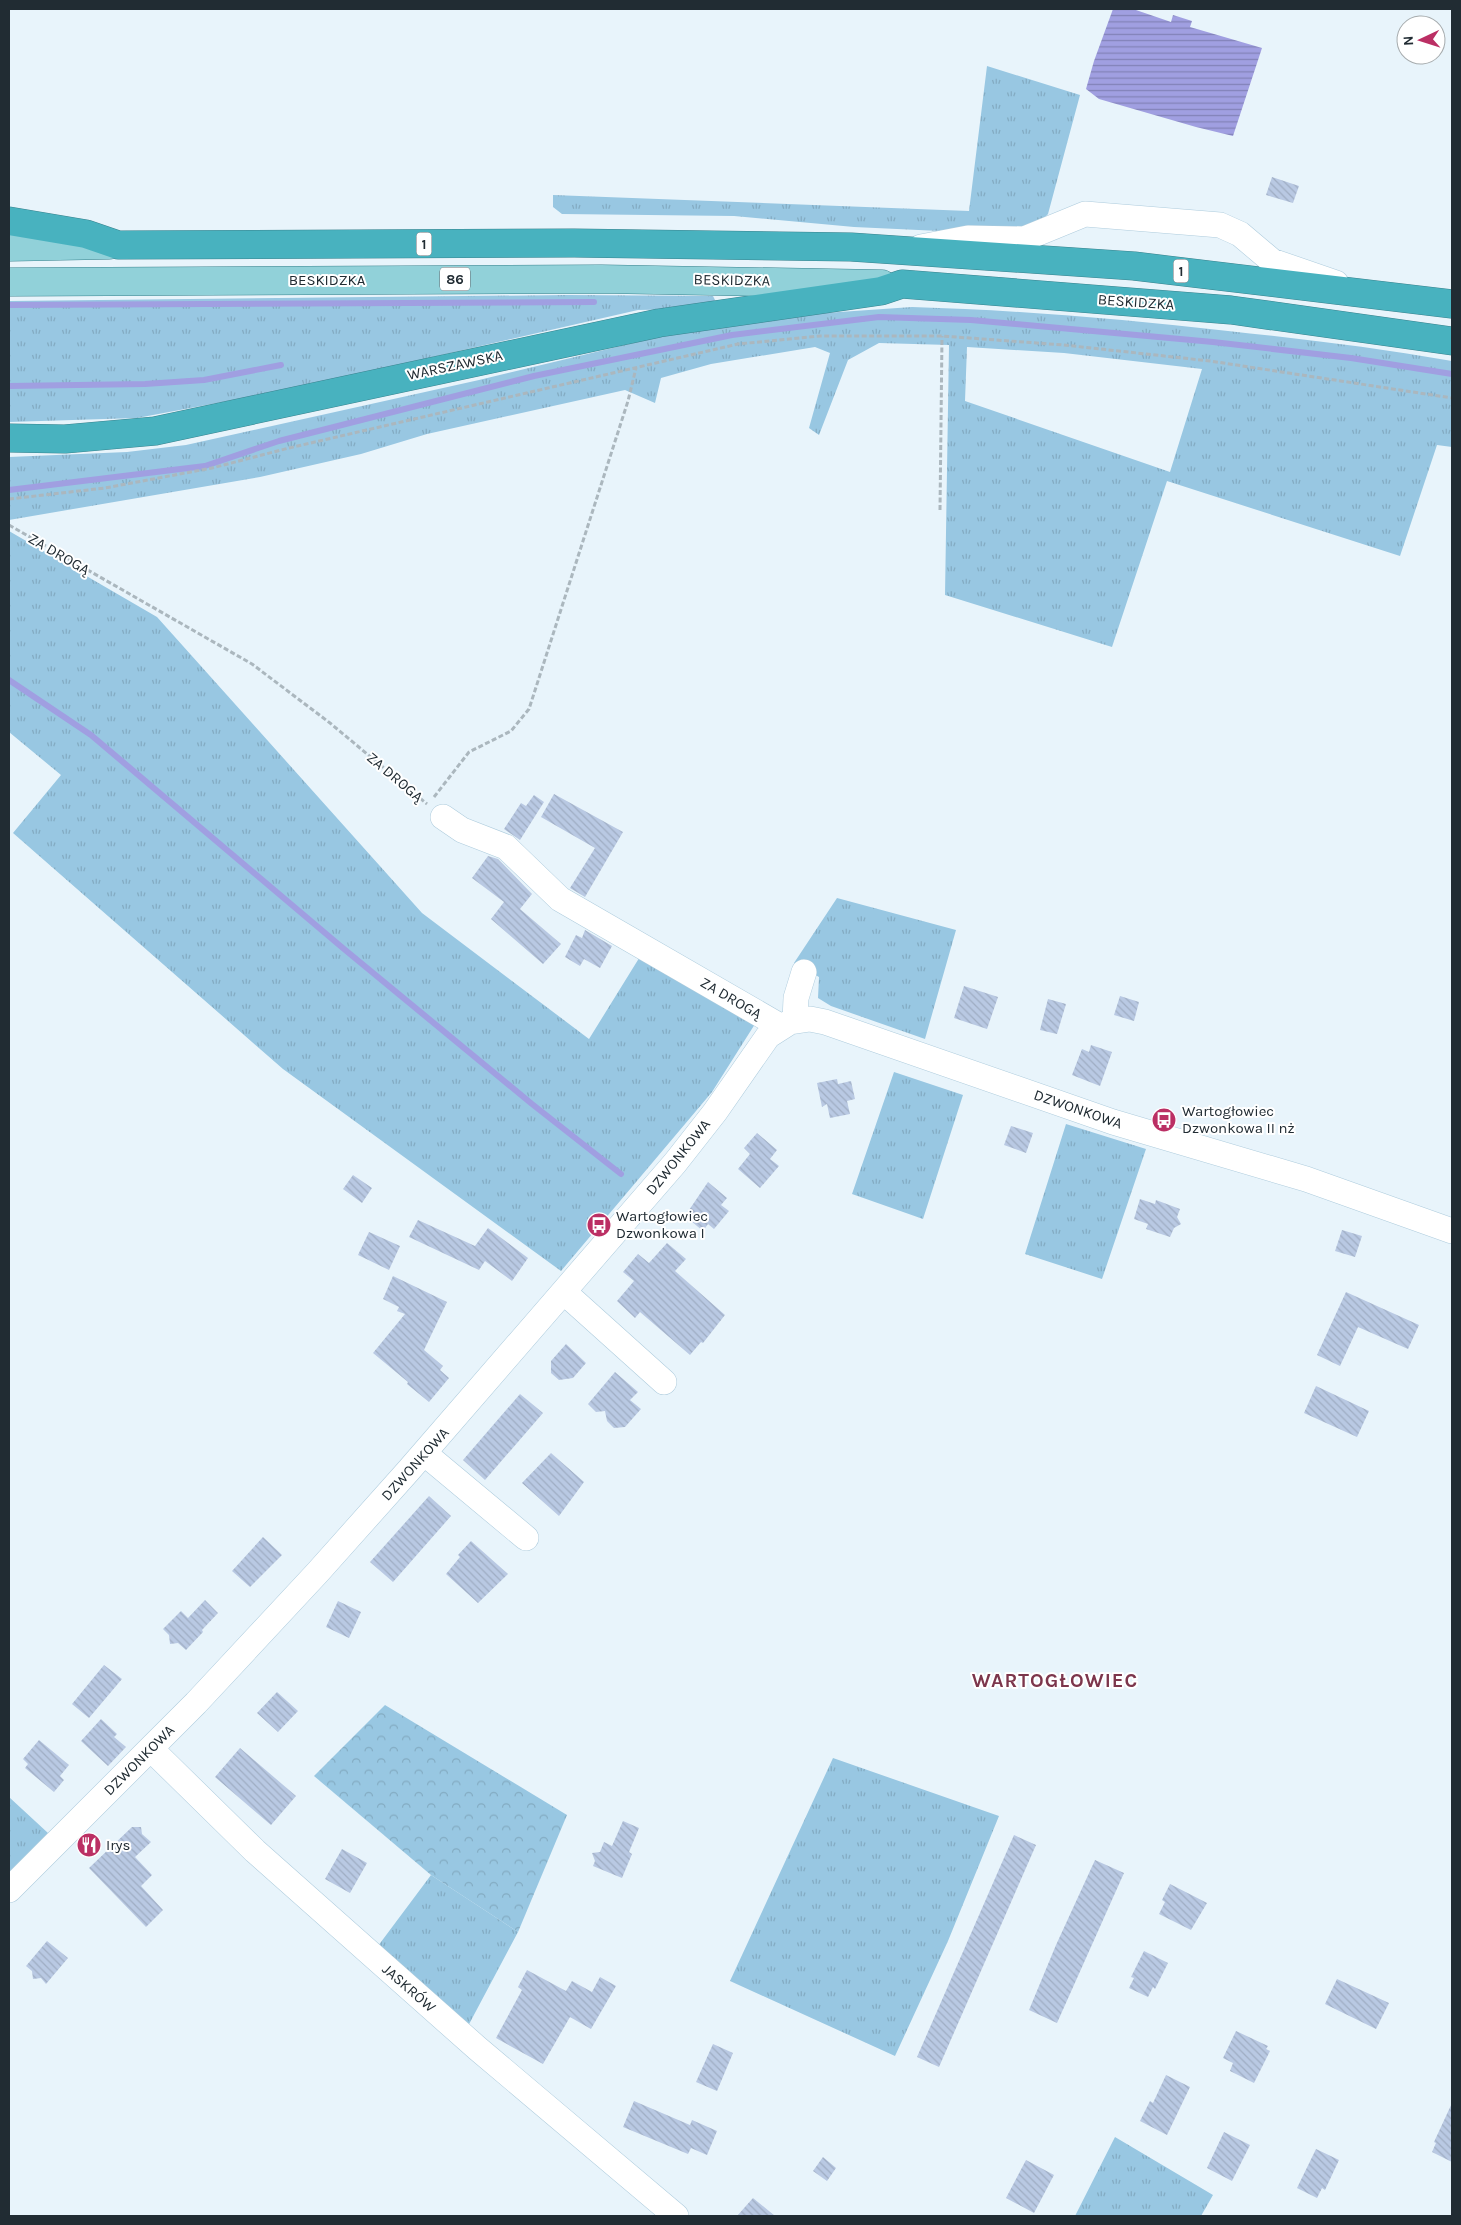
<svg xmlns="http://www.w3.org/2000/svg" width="1461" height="2225" viewBox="0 0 1461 2225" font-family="Karla,sans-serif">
<defs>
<pattern id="grass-tufts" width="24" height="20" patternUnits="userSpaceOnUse" patternTransform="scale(1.25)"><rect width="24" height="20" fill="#98c7e2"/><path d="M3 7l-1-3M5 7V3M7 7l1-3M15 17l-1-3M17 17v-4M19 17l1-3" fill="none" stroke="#83abc2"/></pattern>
<pattern id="forest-crowns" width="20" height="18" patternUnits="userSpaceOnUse" patternTransform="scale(1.25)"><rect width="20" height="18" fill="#98c7e2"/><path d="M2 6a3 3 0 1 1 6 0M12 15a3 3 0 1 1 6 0" fill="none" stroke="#83abc2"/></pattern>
<pattern id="water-rules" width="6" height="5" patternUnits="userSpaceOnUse" patternTransform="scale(1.25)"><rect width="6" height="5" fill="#a09fe1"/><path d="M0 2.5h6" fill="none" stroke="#8282b7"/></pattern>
<pattern id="building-back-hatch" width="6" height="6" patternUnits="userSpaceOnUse" patternTransform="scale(1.25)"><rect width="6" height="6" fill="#b9c9e3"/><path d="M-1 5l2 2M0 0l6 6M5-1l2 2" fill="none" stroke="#9fadc3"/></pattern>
</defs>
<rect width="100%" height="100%" fill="#e8f4fb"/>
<!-- grass -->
<path fill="url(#grass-tufts)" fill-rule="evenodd" d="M987 66 1080 95 1048 214 1036 227 983 233 854 227 734 216 562 214 553 207V195L969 211Z
M568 295 713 296 715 300 712 304 689 309 638 310 298 388 137 418 9 422V301Z
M912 307C1017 310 1123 319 1228 331 1303 339 1378 348 1452 361V447L1437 445 1400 556 1167 481 1112 647 945 595 949 345 879 343 848 360 819 435 809 428 830 353 815 347 711 364 661 378 655 403 625 390 427 434 361 454 260 477 9 520V457L127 452 186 445 479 380 704 326 825 313ZM967 347 1064 353 1202 369 1170 472 965 401Z
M9 531 157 617 422 913 589 1039 641 955 755 1024 712 1092 561 1271 283 1069 13 833 61 775 9 732Z
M837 898 956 930 925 1039 831 1006 818 998 819 977 794 963Z
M894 1072 963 1095 923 1219 852 1194Z
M1066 1124 1146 1149 1102 1279 1025 1254Z
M833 1758 999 1816 948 1941 895 2056 730 1981Z
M9 1797 48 1833 9 1873Z
M431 1875 518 1932 467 2028 375 1950Z
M1115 2137 1213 2195 1201 2216H1075Z"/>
<!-- forest -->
<path fill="url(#forest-crowns)" d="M385 1705 567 1815 518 1932 431 1875 314 1776Z"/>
<!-- water -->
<path fill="url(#water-rules)" d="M1113 9H1133L1171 22 1173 15 1192 21 1190 27 1262 48 1233 136 1196 127 1099 99 1086 89 1094 61Z"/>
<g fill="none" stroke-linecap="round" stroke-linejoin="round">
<!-- stream -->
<path stroke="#a09fe1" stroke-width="6" d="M9 305 594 302
M9 386 145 384 204 380 281 365
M9 490 205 466 279 441 534 376 732 335 879 317 971 320 1213 342 1351 358 1452 374
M9 680 91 735 344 949 532 1104 621 1174"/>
</g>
<!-- building -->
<path fill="url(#building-back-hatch)" d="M1272 177 1299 186 1293 203 1266 195Z
M554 794 623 832 585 897 570 888 595 848 541 817Z
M534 795 544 802 520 840 504 829 521 803 526 806Z
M488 856 498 859 532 894 520 909 561 944 543 964 491 919 504 902 472 878Z
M585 930 612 946 600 968 584 959 580 966 565 957 576 935 582 938Z
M964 986 998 997 987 1029 954 1018Z
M1120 996 1139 1002 1134 1021 1114 1015Z
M1048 999 1066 1004 1057 1034 1040 1030Z
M1091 1045 1112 1052 1100 1086 1072 1075 1082 1049 1089 1052Z
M837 1079 838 1084 851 1081 855 1099 847 1101 850 1114 830 1118 827 1104 822 1107 817 1083Z
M1011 1126 1033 1133 1026 1153 1004 1145Z
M757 1133 777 1150 770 1159 779 1166 760 1188 738 1169 750 1154 744 1148Z
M353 1175 372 1188 362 1203 343 1189Z
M708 1182 727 1198 721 1205 729 1211 714 1229 708 1224 703 1231 685 1216Z
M1140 1199 1155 1204 1156 1200 1180 1209 1177 1217 1181 1224 1174 1228 1170 1237 1146 1229 1148 1224 1134 1219Z
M418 1220 475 1246 488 1228 528 1258 512 1281 485 1261 479 1270 409 1237Z
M1342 1230 1362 1236 1355 1257 1335 1251Z
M369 1232 400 1246 389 1270 358 1255Z
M667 1243 686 1259 675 1271 725 1315 703 1343 701 1342 690 1355 640 1312 635 1318 617 1301 634 1281 623 1272 638 1254 649 1263Z
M393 1276 447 1302 424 1350 443 1366 440 1370 449 1378 429 1402 407 1384 408 1382 373 1353 405 1314 397 1311 399 1307 383 1299Z
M1346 1292 1419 1325 1408 1349 1358 1327 1340 1366 1317 1355Z
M566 1344 586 1363 573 1378 559 1380 551 1373V1361Z
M615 1372 638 1392 630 1400 641 1409 625 1427 614 1428 607 1421 605 1411 596 1412 588 1404Z
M1316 1386 1369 1411 1357 1437 1304 1413Z
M520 1394 543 1413 485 1480 463 1460Z
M551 1453 584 1482 559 1516 522 1483Z
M429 1496 451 1516 393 1582 370 1562Z
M263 1537 282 1555 250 1587 232 1571Z
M471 1541 508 1574 478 1603 446 1574 460 1557 458 1555Z
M205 1600 218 1613 202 1630 203 1632 186 1650 178 1643 170 1644 169 1635 163 1629 181 1611 188 1618Z
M338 1601 361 1612 349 1638 326 1627Z
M104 1665 122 1679 89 1718 72 1704Z
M277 1692 298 1711 278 1732 257 1713Z
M101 1719 117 1734 114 1737 126 1747 108 1766 81 1741Z
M39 1740 69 1765 60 1776 64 1780 54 1792 25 1768 28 1764 23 1759Z
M240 1748 296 1796 271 1825 215 1777Z
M623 1821 639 1828 629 1852 632 1854 622 1878 593 1866 595 1861 592 1853 600 1852 604 1842 612 1846Z
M132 1827H141L142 1834 151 1842 135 1857 152 1875 141 1886 163 1910 146 1927 89 1868Z
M1014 1835 1036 1845 939 2067 917 2057Z
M342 1849 367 1863 350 1893 325 1879Z
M1095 1860 1124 1873 1057 2023 1029 2010 1056 1945Z
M1170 1884 1207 1903 1191 1930 1159 1914 1165 1902 1162 1900Z
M47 1941 68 1958 46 1984 41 1978 33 1979 32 1971 26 1966Z
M1144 1951 1168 1963 1155 1989 1153 1987 1148 1997 1129 1988 1134 1978 1131 1977Z
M527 1970 566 1991 572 1981 592 1992 600 1977 616 1986 591 2029 570 2017 543 2064 496 2038 522 1990 518 1987Z
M1337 1979 1389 2003 1376 2029 1325 2004Z
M1236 2031 1268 2046 1266 2049 1270 2051 1254 2083 1230 2071 1233 2063 1223 2058Z
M713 2044 733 2053 717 2091 696 2082Z
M1166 2075 1190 2087 1167 2135 1140 2121 1150 2101 1153 2103Z
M634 2101 690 2125 692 2120 717 2131 707 2155 691 2148 688 2154 623 2127Z
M1452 2103V2162L1432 2152 1436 2143 1434 2142Z
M1224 2132 1250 2145 1232 2181 1207 2168Z
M1316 2149 1339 2160 1325 2190 1322 2188 1317 2198 1297 2188Z
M823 2157 836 2168 827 2181 813 2171Z
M1026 2160 1054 2175 1034 2213 1006 2198Z
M753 2198 775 2216H737Z"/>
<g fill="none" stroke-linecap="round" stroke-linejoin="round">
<defs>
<path id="minor" d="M921 247 968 238 1024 239 1085 214 1220 225 1240 234 1272 261 1336 283
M443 817 462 830 506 847 560 899 780 1026
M795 1021 796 998 804 972
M565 1293 664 1382
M424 1453 526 1538
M151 1749 255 1851 477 2048 676 2216
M9 1890 196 1703 318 1572 409 1470 675 1163 715 1112 768 1036 790 1022 810 1019 825 1022 1113 1122 1306 1179 1452 1231"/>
<path id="major" d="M9 247 109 245
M9 282 601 279 882 284"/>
<path id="highway" d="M9 221 86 234 118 245 574 243 851 247 1134 266 1452 304
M9 438 65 439 155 431 659 323 881 291 902 284 1231 310 1452 341"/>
</defs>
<!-- minor casing -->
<use href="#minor" stroke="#aeccdd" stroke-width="26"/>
<!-- major casing -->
<use href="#major" stroke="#3a838e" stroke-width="29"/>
<!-- highway casing -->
<use href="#highway" stroke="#3a838e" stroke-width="29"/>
<!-- path -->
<path stroke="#abb7be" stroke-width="3" stroke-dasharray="5 2.5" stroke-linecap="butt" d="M9 499 105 488 212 468 289 448 738 344 820 336H942L1064 345 1210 361 1452 398
M940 510 942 336
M9 525 252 664 330 723 427 804
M434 797 469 752 511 731 529 709 628 401 636 368"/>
<!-- minor -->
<use href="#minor" stroke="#fff" stroke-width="25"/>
<!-- major -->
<use href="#major" stroke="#91d1d9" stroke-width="28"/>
<!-- highway -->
<use href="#highway" stroke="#48b2bf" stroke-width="28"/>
</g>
<!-- icons -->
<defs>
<symbol id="bus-disc" viewBox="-11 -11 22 22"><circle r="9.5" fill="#bb2f64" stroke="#fff"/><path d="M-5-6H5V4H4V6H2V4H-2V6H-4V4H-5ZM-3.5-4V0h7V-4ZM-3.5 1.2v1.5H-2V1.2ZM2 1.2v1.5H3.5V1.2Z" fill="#fff"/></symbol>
<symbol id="restaurant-disc" viewBox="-11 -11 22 22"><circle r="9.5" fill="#bb2f64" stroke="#fff"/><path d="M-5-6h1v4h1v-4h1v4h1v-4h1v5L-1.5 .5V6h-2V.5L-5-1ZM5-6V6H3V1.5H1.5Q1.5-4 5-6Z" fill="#fff"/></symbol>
</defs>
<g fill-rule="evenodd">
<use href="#bus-disc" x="1150" y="1106" width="28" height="28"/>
<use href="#bus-disc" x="585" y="1211" width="28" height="28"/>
<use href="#restaurant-disc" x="75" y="1831" width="28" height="28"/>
</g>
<g text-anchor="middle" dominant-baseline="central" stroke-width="4" stroke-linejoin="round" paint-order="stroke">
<!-- shield labels -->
<g fill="#fff" stroke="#646b70" stroke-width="1">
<rect x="416.5" y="232.5" width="15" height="23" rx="4"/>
<rect x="1173.5" y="259.5" width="15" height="23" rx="4"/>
<rect x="440" y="267.5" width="30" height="23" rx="4"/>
</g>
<g font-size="14" font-weight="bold" fill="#212c33">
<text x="424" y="244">1</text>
<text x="1181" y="271">1</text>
<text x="455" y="279">86</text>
</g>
<!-- street labels -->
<g font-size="15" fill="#212c33" stroke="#fff">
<text x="327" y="280">BESKIDZKA</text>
<text transform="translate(732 280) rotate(1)">BESKIDZKA</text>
<text transform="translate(1136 302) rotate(4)">BESKIDZKA</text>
<text transform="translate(455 365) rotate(-12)">WARSZAWSKA</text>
<text transform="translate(59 554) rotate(30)">ZA DROGĄ</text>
<text transform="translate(395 777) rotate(40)">ZA DROGĄ</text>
<text transform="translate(731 998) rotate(30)">ZA DROGĄ</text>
<text transform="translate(1078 1109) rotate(19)">DZWONKOWA</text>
<text transform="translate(678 1157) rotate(-51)">DZWONKOWA</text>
<text transform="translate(415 1464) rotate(-48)">DZWONKOWA</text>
<text transform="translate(139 1760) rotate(-45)">DZWONKOWA</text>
<text transform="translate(409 1988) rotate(41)">JASKRÓW</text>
</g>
<!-- poi labels -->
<g font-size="15" fill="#212c33" stroke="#fff" text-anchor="start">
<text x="1182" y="1111">Wartogłowiec<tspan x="1182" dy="17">Dzwonkowa II nż</tspan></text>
<text x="616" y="1216">Wartogłowiec<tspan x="616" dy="17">Dzwonkowa I</tspan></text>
<text x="106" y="1845">Irys</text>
</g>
<!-- district labels -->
<g font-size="20" font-weight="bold" letter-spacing="1" fill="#7c364c" stroke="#fff">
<text x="1055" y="1680">WARTOGŁOWIEC</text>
</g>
</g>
<!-- border -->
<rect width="1461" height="2225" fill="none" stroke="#212c33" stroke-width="20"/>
<!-- north arrow -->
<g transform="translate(1421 40) rotate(266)"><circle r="24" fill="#ffffff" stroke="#a6abad"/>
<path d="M0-4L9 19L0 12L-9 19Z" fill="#bb2f64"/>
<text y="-8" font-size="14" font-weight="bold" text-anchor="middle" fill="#212c33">N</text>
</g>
</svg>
